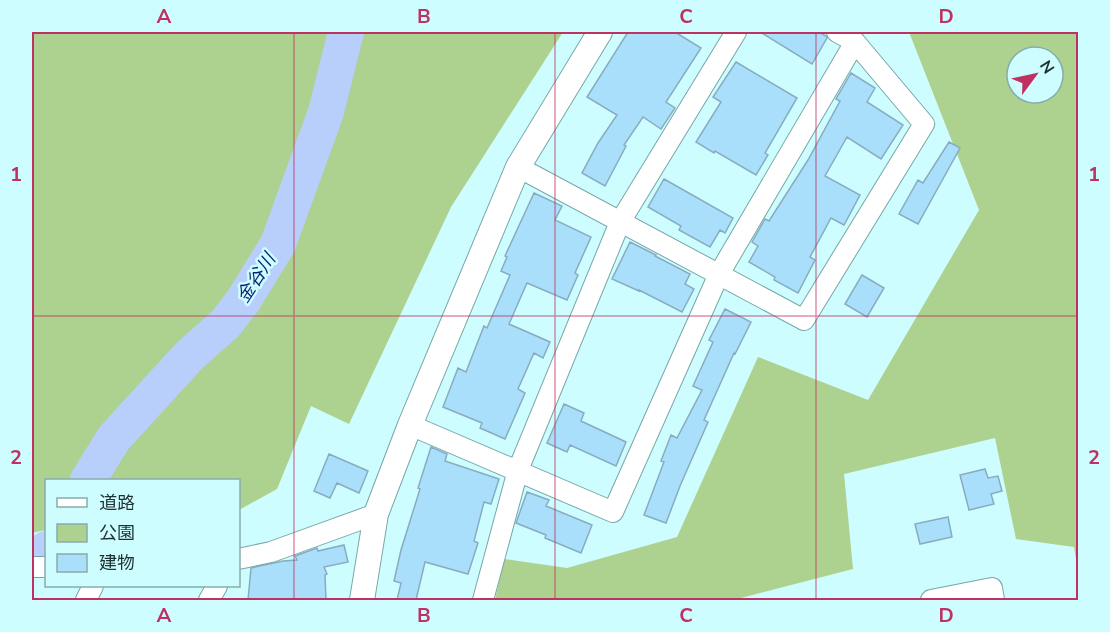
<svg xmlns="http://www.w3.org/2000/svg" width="1110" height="632" viewBox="0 0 1110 632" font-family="'Nunito Sans','Noto Sans JP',sans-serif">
<rect width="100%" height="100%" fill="#cdfdff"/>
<!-- green -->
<path fill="#add18e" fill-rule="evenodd" d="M32 32H563L451 207 349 424 311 406 277 489 239 510 238 480H46V530L32 533Z
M909 32H1078V571L1074 547 1016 539 995 438 844 474 853 569 733 600H495L504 559 567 568 677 537 758 357 868 400 979 210ZM1017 57H1053V93H1017Z"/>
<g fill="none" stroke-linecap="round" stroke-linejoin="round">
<!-- river -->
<path stroke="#b8cefb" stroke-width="36" d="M88 480 114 438 189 356 226 323 243 301 278 244 326 112 346 32
M32 558 44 553 46 549"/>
</g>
<!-- building -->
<path fill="#aadffb" stroke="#87acc0" stroke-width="1.5" d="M628 32H675L701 48 666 102 675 108 661 129 643 117 624 145 626 146 605 186 582 173 598 143 617 115 587 97Z
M760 32H819L826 36 827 38 812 64Z
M736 62 797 98 765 153 768 155 756 175 715 151 714 153 696 142 721 102 713 97Z
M851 73 875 88 867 102 903 125 881 159 847 137 825 176 860 195 844 225 831 218 810 257 815 260 798 293 774 280 775 277 749 262 758 246 752 242 765 219 769 221 808 160 840 101 836 99Z
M949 142 960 148 918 224 899 214 918 180 923 183Z
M664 179 733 218 725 233 720 230 710 247 679 230 681 226 648 207Z
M534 193 562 206 555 220 591 237 575 273 578 275 567 300 527 283 509 324 550 342 543 358 534 353 518 389 525 393 505 439 480 428 482 423 443 407 458 368 466 372 484 326 487 328 510 275 501 271 507 257 505 256Z
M630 242 656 255 655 256 690 274 685 284 694 289 682 312 639 290V291L612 279Z
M862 275 884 288 867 317 845 304Z
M725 309 751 322 735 354 734 353 704 420 708 422 680 486 666 523 644 515 664 462 661 461 671 435 677 438 702 390 693 386 713 342 709 340Z
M564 404 584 413 581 421 626 442 616 466 570 445 567 452 547 443Z
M431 447 447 454 445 461 499 479 491 504 484 502 474 541 478 543 468 574 425 562 416 600H397L401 583 394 581 401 550 420 489 418 488Z
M329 454 368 471 359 493 337 483 330 498 314 491Z
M985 469 988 478 998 476 1002 491 991 494 994 504 969 510 960 475Z
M527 492 549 500 546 506 592 525 581 553 545 538 546 535 516 523Z
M948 517 952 537 920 544 915 524Z
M344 545 348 562 324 567 327 574 325 575 326 600H248L251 568 283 561 297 560 295 556 317 548 318 551Z"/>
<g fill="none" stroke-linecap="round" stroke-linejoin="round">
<defs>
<path id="minor" d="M518 167 804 320 924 124 855 42 837 32
M410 425 613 512 719 274 855 42
M238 559 271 552 376 514
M32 567H46
M86 600 93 586
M209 600 217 586
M483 600 518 470 620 222 736 32
M931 600 992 588 994 600"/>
<path id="tertiary" d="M362 600 376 514 410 425 518 167 600 32"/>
</defs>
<!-- minor casing -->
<use href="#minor" stroke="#77a6a7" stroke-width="22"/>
<!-- tertiary casing -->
<use href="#tertiary" stroke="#77a6a7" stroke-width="26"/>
<!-- minor -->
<use href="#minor" stroke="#fff" stroke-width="20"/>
<!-- tertiary -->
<use href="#tertiary" stroke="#fff" stroke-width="24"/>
</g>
<!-- grid -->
<path fill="none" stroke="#be3161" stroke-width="1.5" stroke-opacity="0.55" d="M294 32V600M555 32V600M816 32V600M32 316H1078"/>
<g text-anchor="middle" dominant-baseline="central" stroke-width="5" stroke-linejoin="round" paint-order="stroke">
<!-- water labels -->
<g font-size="18" font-style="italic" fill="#081f71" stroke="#cdfdff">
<text transform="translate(256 278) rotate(-57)">金谷川</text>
</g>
</g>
<!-- border -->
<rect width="1110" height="632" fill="none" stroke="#cdfdff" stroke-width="66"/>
<!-- legend -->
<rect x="45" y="479" width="195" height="108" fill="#cdfdff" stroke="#87acad" stroke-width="1.5"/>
<rect x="57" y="498" width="30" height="9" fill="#ffffff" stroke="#87acad" stroke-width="1.5"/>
<text x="99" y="509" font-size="18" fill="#1f3233">道路</text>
<rect x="57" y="524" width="30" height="18" fill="#add18e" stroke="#87acad" stroke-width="1.5"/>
<text x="99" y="539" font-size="18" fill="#1f3233">公園</text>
<rect x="57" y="554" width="30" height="18" fill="#aadffb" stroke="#87acad" stroke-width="1.5"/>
<text x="99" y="569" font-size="18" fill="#1f3233">建物</text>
<!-- north arrow -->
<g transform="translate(1035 75) rotate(57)"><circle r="28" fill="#cdfdff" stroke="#87acad" stroke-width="1.5"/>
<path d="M0-4.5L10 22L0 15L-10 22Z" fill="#be3161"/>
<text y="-9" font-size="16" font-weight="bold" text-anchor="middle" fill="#1f3233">N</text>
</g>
<rect x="33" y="33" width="1044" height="566" fill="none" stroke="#be3161" stroke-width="2"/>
<g font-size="20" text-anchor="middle" font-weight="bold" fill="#be3161">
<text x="164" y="23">A</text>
<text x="424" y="23">B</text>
<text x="686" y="23">C</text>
<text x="946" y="23">D</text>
<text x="16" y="181">1</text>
<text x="1094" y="181">1</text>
<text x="16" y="464">2</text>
<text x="1094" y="464">2</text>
<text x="164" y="622">A</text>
<text x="424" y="622">B</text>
<text x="686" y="622">C</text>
<text x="946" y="622">D</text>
</g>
</svg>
